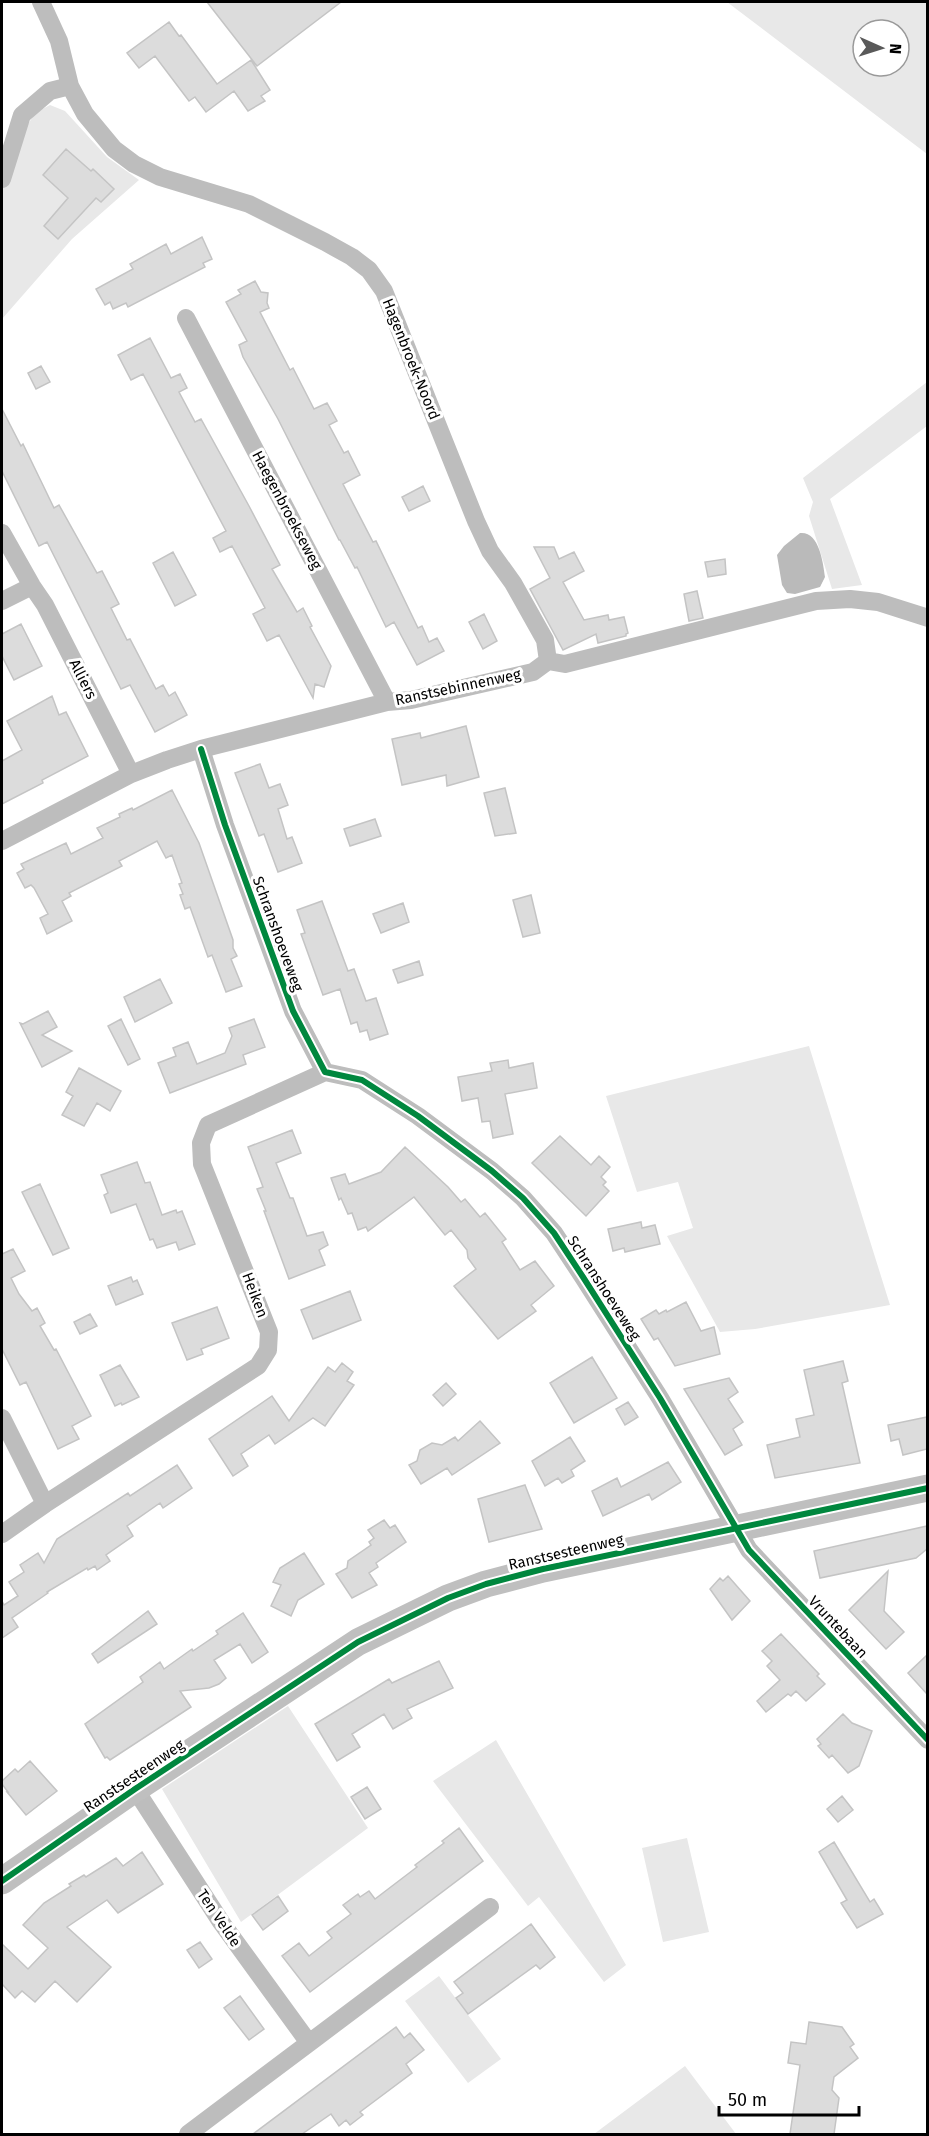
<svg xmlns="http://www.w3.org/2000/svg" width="929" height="2136" viewBox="0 0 929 2136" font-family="'Fira Sans',sans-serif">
<rect width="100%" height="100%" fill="#fff"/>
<!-- green -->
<path fill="#e8e8e8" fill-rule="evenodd" d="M727 2H927V154ZM863 30H899V66H863Z
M50 105 65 111 107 157 139 180 72 239 2 319V188L19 139 35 113Z
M927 382V426L830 499 862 585 832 589 809 516 813 502 803 478Z
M809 1046 890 1305 755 1329 720 1332 667 1236 693 1228 678 1182 637 1192 606 1096Z
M288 1706 368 1828 241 1922 162 1789Z
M496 1740 626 1965 604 1982 539 1897 528 1906 433 1781Z
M687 1838 709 1932 663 1942 642 1848Z
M439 1976 501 2059 468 2083 405 2001Z
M685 2066 736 2134H594Z"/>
<!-- water -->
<path fill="#bababa" d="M800 533C819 531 823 562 825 577L820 587 795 594 787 593 782 585 777 555 784 546Z"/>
<!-- building -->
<path fill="#dcdcdc" stroke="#c4c4c4" stroke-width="1.5" d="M207 2H341L257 66Z
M169 22 179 36 181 35 217 84 251 60 270 90 261 96 265 101 248 111 234 91 206 112 195 97 189 101 155 56 139 68 127 53Z
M66 149 91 171 93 169 114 189 101 202 96 198 58 239 44 226 68 198 43 175Z
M202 237 212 259 203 263 205 267 128 307 126 303 113 309 110 302 105 305 96 289 133 269 130 264 166 244 171 254Z
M255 281 261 292 268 293 267 303 269 308 260 312 290 370 293 368 314 409 327 403 337 421 329 425 344 453 348 451 360 475 343 484 373 542 376 541 418 628 422 626 429 642 437 638 444 651 417 665 394 622 386 627 357 567 355 568 340 540H339L278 419 243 357 239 345 247 341 226 302 241 294 238 290Z
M150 338 171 378 180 374 187 388 179 392 195 422 201 419 249 506 280 565 272 569 297 612 303 608 312 626 310 627 331 666 324 687 315 684 313 698 279 635 267 641 253 614 265 608 232 546 220 552 213 538 226 531 143 374 131 380 118 355Z
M41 366 50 382 36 389 28 373Z
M2 409 21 446 23 444 54 508 59 505 97 573 102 571 119 604 111 608 127 640 130 639 156 689 163 685 169 696 175 692 187 715 155 732 130 685 121 689 47 542 39 546 2 471Z
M423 486 430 501 409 511 402 497Z
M534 547H554L559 559 574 552 584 571 563 582 584 620 608 615 609 620 624 617 628 633 626 634V636L598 643 596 634 563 650 530 589 550 578Z
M173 552 196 595 175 606 153 563Z
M725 559 726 574 708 577 705 562Z
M697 591 703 618 689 621 684 594Z
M484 614 497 641 483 649 469 622Z
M21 624 42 666 14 680 2 656V634Z
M52 696 59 715 66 712 88 756 42 780 43 783 2 804V761L22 750 7 721Z
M466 726 479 777 447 786 446 775 402 785 392 739 420 733 421 738Z
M260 764 269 788 280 784 288 805 278 809 287 839 292 837 302 863 278 872 264 834 259 836 235 773Z
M505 788 516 833 495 836 484 793Z
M172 790 199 843 233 940V948L237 956 231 959 242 986 226 992 212 955 208 957 190 907 185 909 180 895 183 894 179 884 182 883 172 855 166 858 157 841 119 861 122 866 69 893 71 896 62 901 72 921 47 934 40 918 48 914 34 888 31 885 25 888 17 873 24 869 21 864 66 843 71 854 103 838 97 828 120 817 119 814 132 808 133 810Z
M375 819 381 836 350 846 344 829Z
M531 895 540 933 523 937 513 900Z
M322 901 348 971 354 969 366 1001 376 998 388 1034 370 1040 367 1030 360 1032 357 1022 351 1024 340 989 323 995 301 934 305 933 297 910Z
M403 903 409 922 381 933 373 914Z
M419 961 423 975 398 983 393 970Z
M160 979 172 1003 135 1022 124 997Z
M48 1011 57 1027 42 1035 72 1051 42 1067 20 1023 23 1024Z
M121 1019 140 1059 128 1065 108 1026Z
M254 1019 265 1047 243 1055 246 1064 170 1093 158 1063 176 1056 173 1048 188 1042 197 1064 225 1053 232 1036 229 1028Z
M508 1060 509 1068 533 1063 537 1088 505 1094 513 1134 493 1138 490 1121 482 1122 478 1098 462 1101 458 1077 492 1071 490 1063Z
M79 1068 121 1091 110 1111 97 1103 84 1126 62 1115 73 1096 66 1092Z
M292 1130 301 1153 276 1163 290 1198H293L307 1236 323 1232 328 1245 319 1250 325 1265 289 1279 264 1211H266L257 1189 263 1187 248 1147Z
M560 1136 591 1165 599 1156 610 1167 601 1177 606 1182 603 1185 609 1191 586 1216 532 1163Z
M405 1147 448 1187 461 1202 465 1199 480 1217 485 1213 506 1239 502 1242 520 1270 535 1261 554 1286 531 1305 536 1311 498 1339 454 1286 476 1269 468 1258 467 1250 451 1230 445 1235 414 1197 368 1231 366 1227 358 1230 352 1213 348 1214 341 1198 339 1200 331 1178 345 1174 349 1184 381 1172Z
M137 1162 145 1183 150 1182 162 1215 176 1210 177 1213 182 1211 195 1244 179 1250 176 1242 157 1248 153 1239 150 1240 136 1204 111 1213 104 1195 108 1193 101 1175Z
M40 1184 69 1248 53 1255 22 1192Z
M641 1222 642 1228 655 1225 660 1244 625 1252 624 1248 613 1251 608 1229Z
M13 1249 25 1271 11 1278 19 1294 32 1311 37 1308 45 1323 40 1326 54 1350 56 1349 91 1416 72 1426 79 1439 58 1449 26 1382 20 1385 2 1349V1254Z
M131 1277 133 1282 137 1280 143 1294 116 1305 108 1286Z
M350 1291 361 1320 313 1339 301 1310Z
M686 1302 701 1331 714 1327 720 1354 675 1366 658 1338 654 1340 641 1319 656 1310 659 1314 666 1310 667 1312Z
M217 1307 229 1338 201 1349 203 1354 187 1360 172 1323Z
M90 1314 97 1326 80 1334 74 1322Z
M592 1357 617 1398 574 1423 550 1383Z
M843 1361 848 1381 842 1383 860 1463 775 1478 767 1445 800 1437 796 1419 814 1415 804 1370Z
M342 1363 353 1372 347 1381 354 1385 325 1426 313 1418 275 1444 269 1435 241 1454 248 1466 233 1476 209 1439 272 1396 289 1421 328 1367 335 1372Z
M120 1365 139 1397 122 1405 121 1403 115 1406 100 1375Z
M729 1378 738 1392 728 1399 743 1422 733 1429 742 1445 725 1455 684 1389Z
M446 1383 456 1394 443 1406 433 1395Z
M628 1402 638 1417 625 1425 616 1409Z
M927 1417V1449L903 1455 899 1439 891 1441 888 1425Z
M480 1421 500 1443 452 1475 447 1468 421 1484 409 1465 417 1461 420 1450 432 1443 442 1445 455 1437 458 1441Z
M570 1437 585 1461 571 1470 574 1476 562 1483 558 1478 545 1486 532 1461Z
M668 1462 681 1482 652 1500 649 1494 603 1516 592 1491 617 1478 621 1487Z
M177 1465 192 1488 163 1508 160 1503 127 1526 133 1536 106 1555 110 1561 97 1570 95 1566 88 1570 87 1568 47 1592 48 1593 12 1618 18 1627 2 1638V1601L4 1605 18 1596 9 1582 24 1572 20 1565 38 1553 44 1563 57 1539 128 1493 130 1496Z
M525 1485 542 1529 489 1542 478 1499Z
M384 1520 390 1528 395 1525 406 1542 376 1563 378 1567 369 1573 377 1585 352 1598 336 1574 347 1568 348 1561 371 1545 369 1542 374 1538 368 1530Z
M927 1526V1549L916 1558 820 1578 814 1551Z
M304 1553 324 1584 298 1600 291 1616 271 1606 281 1585 273 1582 280 1568Z
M888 1571 884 1611 904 1632 886 1649 849 1610Z
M728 1576 750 1601 732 1620 710 1589 720 1578 723 1581Z
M148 1611 157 1624 98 1663 92 1654Z
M243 1613 268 1652 252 1663 240 1644 214 1660 226 1678 219 1684 209 1688 180 1691 191 1707 110 1760 107 1757 105 1758 85 1724 143 1682 140 1677 160 1662 164 1669 192 1649 193 1651 218 1634 216 1631Z
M781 1634 819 1674 817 1676 825 1684 806 1701 796 1691 791 1696 788 1694 766 1712 757 1701 780 1680 767 1666 772 1661 762 1651Z
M927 1655V1694L908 1673Z
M439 1661 453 1688 407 1709 412 1718 393 1729 384 1714 352 1734 360 1747 337 1761 315 1724 389 1679 392 1683Z
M843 1714 852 1723 872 1731 859 1766 848 1773 832 1755 829 1758 818 1746 821 1744 817 1739Z
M30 1761 57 1791 26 1815 7 1792H8L2 1784V1781L15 1769 18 1772Z
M367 1787 381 1809 365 1819 351 1797Z
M842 1796 853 1810 838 1822 827 1809Z
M459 1828 483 1861 310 1992 282 1956 299 1943 309 1956 332 1938 327 1932 351 1914 343 1905 358 1894 360 1897 369 1891 375 1899 417 1867 415 1865 444 1843 442 1841Z
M834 1842 870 1902 874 1899 883 1914 857 1928 841 1903 847 1900 819 1852Z
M142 1852 163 1884 118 1913 107 1900 67 1927 111 1967 77 2002 55 1981 35 2002 22 1991 15 1998 2 1984V1944L28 1969 48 1948 23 1925 44 1903 71 1886 69 1884 84 1875 86 1877 116 1858 123 1866Z
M278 1896 288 1911 263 1930 252 1915Z
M531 1924 555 1957 540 1969 536 1965 468 2014 456 1998 463 1993 454 1982Z
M200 1942 212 1959 199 1968 187 1950Z
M240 1996 264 2029 249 2040 224 2008Z
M809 2022 842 2027 854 2044 850 2047 858 2058 834 2077 832 2090 839 2098 834 2134H790L800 2065 788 2063 791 2042 806 2044Z
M396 2027 404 2038 410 2033 424 2050 406 2064 412 2073 360 2112 363 2115 350 2125 346 2120 339 2126 331 2114 302 2134H253Z"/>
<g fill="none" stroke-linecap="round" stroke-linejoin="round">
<!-- street -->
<path stroke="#bdbdbd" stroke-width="18" d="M41 2 59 41 70 86 85 114 114 149 134 164 160 177 249 204 325 242 352 257 369 270 384 291 476 521 490 551 513 583 545 640 548 661
M2 179 22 115 50 91 70 86
M186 318 387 702
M2 533 32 586 45 605 131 774
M2 601 32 586
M201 749 225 825 293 1011 325 1072 362 1080 418 1116 492 1171 523 1198 554 1233 583 1277 660 1398 749 1550 928 1740
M2 841 131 774 167 760 201 749 387 702 411 700 533 672 548 661 565 664 816 601 850 599 878 602 928 618
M2 1418 45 1504
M2 1534 45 1504 258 1366 268 1350 269 1332 202 1164 201 1143 208 1125 325 1072
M135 1789 221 1922 309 2043 188 2134
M309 2043 490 1907"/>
<!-- secondary -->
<path stroke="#bfbfbf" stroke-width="27" d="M2 1881 135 1789 358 1642 448 1598 486 1584 543 1569 928 1488"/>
<defs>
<path id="cycleway" d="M201 749 225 825 293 1011 325 1072 362 1080 418 1116 492 1171 523 1198 554 1233 583 1277 660 1398 749 1550 928 1740
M2 1881 135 1789 358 1642 448 1598 486 1584 543 1569 928 1488"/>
</defs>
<!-- cycleway casing -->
<use href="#cycleway" stroke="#fff" stroke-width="10"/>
<!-- cycleway -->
<use href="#cycleway" stroke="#00873e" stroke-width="6"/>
</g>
<g text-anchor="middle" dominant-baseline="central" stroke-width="6" stroke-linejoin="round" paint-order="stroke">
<!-- street labels -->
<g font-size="15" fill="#000" stroke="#fff">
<text transform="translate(411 359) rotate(68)">Hagenbroek-Noord</text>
<text transform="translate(287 510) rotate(62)">Haegenbroekseweg</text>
<text transform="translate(83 679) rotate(63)">Alliers</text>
<text transform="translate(458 687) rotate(-12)">Ranstsebinnenweg</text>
<text transform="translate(278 934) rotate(70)">Schranshoeveweg</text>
<text transform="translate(604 1288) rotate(57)">Schranshoeveweg</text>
<text transform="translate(255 1295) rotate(69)">Heiken</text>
<text transform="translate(566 1552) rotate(-13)">Ranstsesteenweg</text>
<text transform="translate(838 1627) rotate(47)">Vruntebaan</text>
<text transform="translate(134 1776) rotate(-34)">Ranstsesteenweg</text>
<text transform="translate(219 1918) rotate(56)">Ten Velde</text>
</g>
</g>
<!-- border -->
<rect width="929" height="2136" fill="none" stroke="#000000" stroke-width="6"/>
<!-- north arrow -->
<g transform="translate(881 48) rotate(93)"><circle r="28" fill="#ffffff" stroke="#999999" stroke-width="1.5"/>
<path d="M0-4.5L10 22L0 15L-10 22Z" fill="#595959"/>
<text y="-9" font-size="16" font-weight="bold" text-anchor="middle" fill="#000000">N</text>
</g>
<!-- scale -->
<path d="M719 2106v9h140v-9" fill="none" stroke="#000000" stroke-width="3"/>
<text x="728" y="2106" font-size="18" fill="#000000" stroke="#ffffff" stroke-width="4.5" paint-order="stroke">50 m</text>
</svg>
